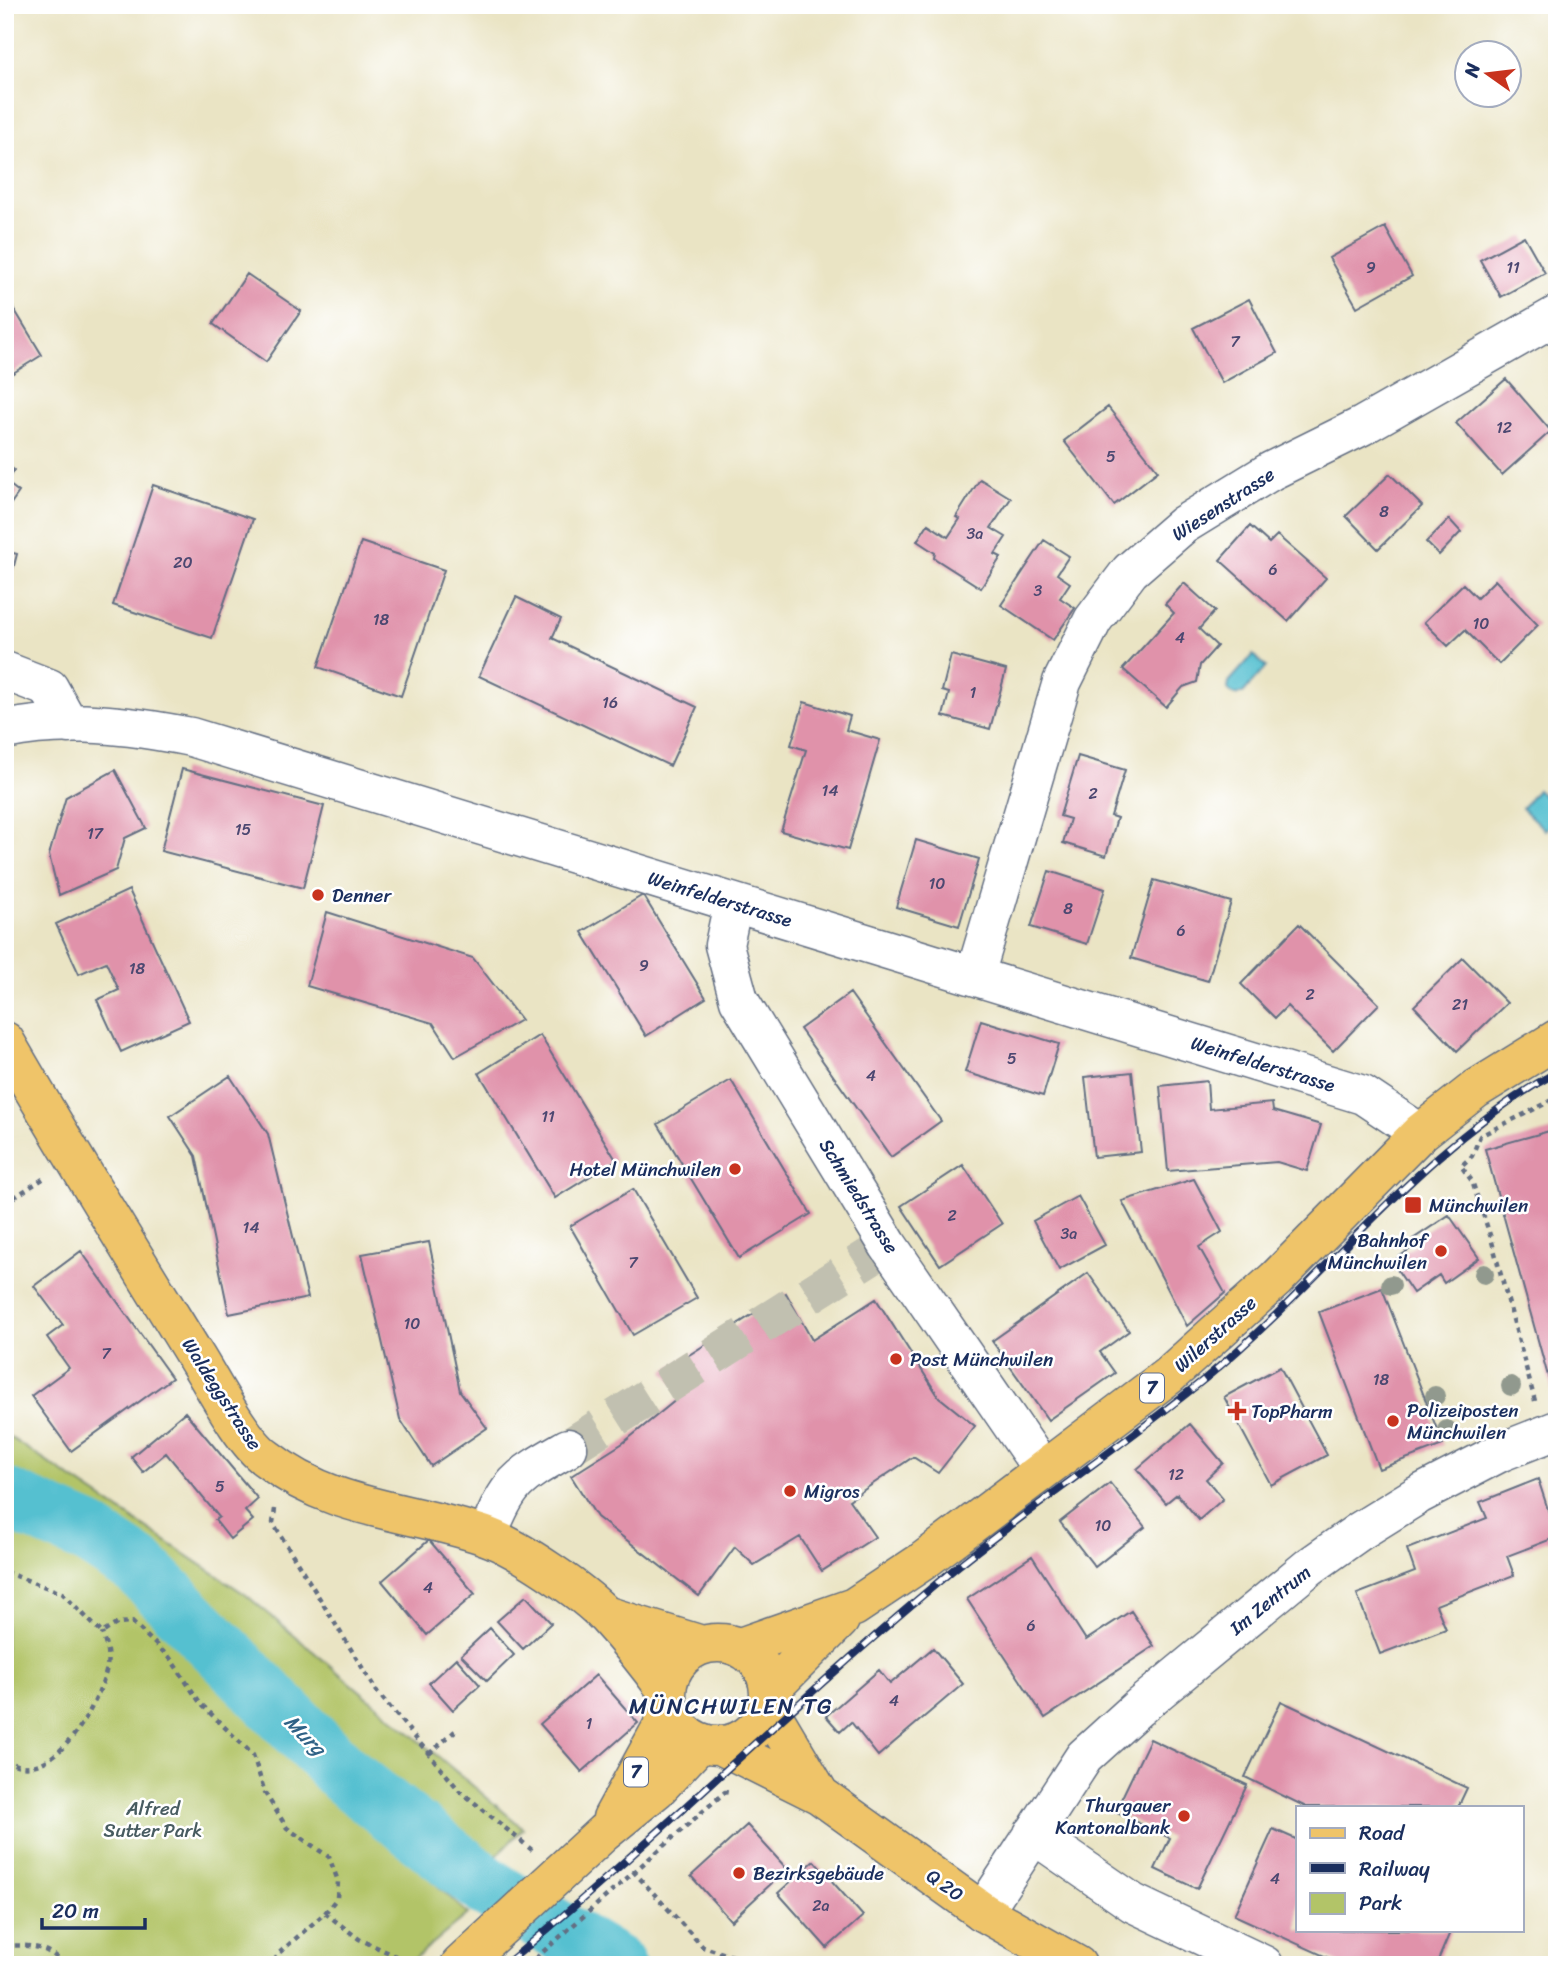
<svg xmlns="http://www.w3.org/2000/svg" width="1562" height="1970" viewBox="0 0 1562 1970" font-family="Sriracha,sans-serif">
<rect width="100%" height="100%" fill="#fff"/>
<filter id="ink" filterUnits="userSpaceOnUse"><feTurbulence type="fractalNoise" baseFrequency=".0143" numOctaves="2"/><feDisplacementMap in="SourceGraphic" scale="14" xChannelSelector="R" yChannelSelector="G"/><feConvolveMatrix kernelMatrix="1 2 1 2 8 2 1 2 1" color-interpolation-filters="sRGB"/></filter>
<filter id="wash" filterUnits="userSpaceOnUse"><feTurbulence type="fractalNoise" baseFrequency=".00686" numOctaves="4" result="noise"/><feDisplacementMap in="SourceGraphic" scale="28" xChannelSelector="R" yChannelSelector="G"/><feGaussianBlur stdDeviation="1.57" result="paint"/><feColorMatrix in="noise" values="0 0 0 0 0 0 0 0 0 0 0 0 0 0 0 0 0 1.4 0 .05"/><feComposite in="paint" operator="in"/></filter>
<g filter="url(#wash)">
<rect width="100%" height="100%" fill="#eae4c4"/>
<!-- green -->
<path fill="#b2c468" stroke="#667a63" stroke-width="2" d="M5 1434 245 1594 523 1828 462 1893 66 1532 5 1520Z
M5 1526 65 1537 468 1914 407 1965H5Z"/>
<!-- water -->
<path fill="#55c0d0" stroke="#387897" stroke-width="2" d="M1253 655 1266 667 1243 693 1234 695 1228 690 1229 682Z
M1537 790 1557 808V817L1545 830 1522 808Z"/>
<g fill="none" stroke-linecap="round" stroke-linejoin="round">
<!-- river -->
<path stroke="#55c0d0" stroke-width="61" d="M5 1498 86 1533 140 1568 346 1776 493 1891 615 1965"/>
</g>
<g id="blocks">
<!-- building -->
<path fill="#e092aa" d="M1385 227 1412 276 1357 307 1329 258Z
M1524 236 1545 273 1501 297 1480 260Z
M247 274 301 311 266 362 213 324Z
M5 294 42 355 5 378Z
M1249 299 1277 353 1222 383 1193 328Z
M1506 379 1551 431 1502 475 1456 423Z
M1108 407 1158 471 1114 505 1064 441Z
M5 463 14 470 6 482 19 492 5 512Z
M1390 474 1422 506 1378 549 1346 516Z
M980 479 1011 498 991 528 1006 537 995 554 1001 557 981 588 934 558 935 553 917 541 928 524 948 537 960 519 956 517Z
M153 485 253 519 212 638 113 605Z
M1449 519 1461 532 1439 555 1426 542Z
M1250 526 1269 543 1277 535 1326 578 1288 621 1220 560Z
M1044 540 1069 556 1057 574 1070 583 1060 598 1075 608 1053 640 1001 605Z
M361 542 444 570 401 696 318 667Z
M5 551 17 554 9 585 5 584Z
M1495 580 1538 625 1499 664 1465 630 1448 646 1424 622 1463 584 1477 598Z
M1184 583 1215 611 1199 629 1217 646 1200 665 1197 682 1183 687 1166 707 1123 669 1174 613 1165 604Z
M516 597 561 619 552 638 697 707 670 766 479 676Z
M951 655 1006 670 990 729 943 716 949 693 942 691Z
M804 702 850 716 846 730 880 740 848 850 781 831 806 750 791 745Z
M1078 756 1125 770 1111 816 1117 818 1106 856 1063 843 1070 819 1060 816Z
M182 769 324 806 303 888 161 851Z
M115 770 146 828 125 838 116 870 59 895 49 855 66 797Z
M916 840 979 859 959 926 896 907Z
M1049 871 1105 889 1087 944 1031 927Z
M1154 880 1231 902 1208 981 1131 958Z
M129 890 189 1021 121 1052 97 1000 119 990 106 962 79 974 56 924Z
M643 895 706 998 646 1036 582 932Z
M327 912 473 958 521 1020 455 1057 433 1023 307 986Z
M1299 924 1379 1004 1333 1051 1287 1006 1275 1018 1241 984Z
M1463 958 1507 1003 1457 1051 1414 1006Z
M850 993 941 1121 891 1157 800 1029Z
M981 1020 1059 1044 1043 1096 965 1072Z
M540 1035 616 1160 555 1198 479 1073Z
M1132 1072 1141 1152 1094 1157 1085 1077Z
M230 1076 268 1134 308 1298 229 1314 196 1156 170 1116Z
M731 1080 811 1214 739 1258 658 1124Z
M1207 1081 1209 1109 1272 1103 1273 1111 1321 1125 1307 1171 1277 1162 1168 1171 1160 1086Z
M1553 1130 1557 1142 1556 1405 1485 1149Z
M963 1165 1002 1224 940 1265 901 1206Z
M1194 1179 1222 1232 1199 1247 1225 1293 1187 1326 1122 1201Z
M633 1189 697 1298 633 1335 570 1226Z
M1078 1196 1105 1245 1059 1270 1033 1221Z
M1449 1215 1479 1258 1444 1283 1439 1275 1413 1293 1392 1262 1417 1244 1413 1239Z
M429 1242 460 1391 487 1428 431 1466 400 1419 362 1254Z
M81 1251 172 1378 71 1451 31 1396 69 1368 47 1337 63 1325 34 1286Z
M1088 1273 1129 1331 1100 1352 1115 1373 1048 1420 992 1341Z
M1382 1288 1443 1445 1379 1469 1319 1312Z
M786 1293 812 1340 876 1299 939 1397 975 1426 938 1473 913 1457 849 1500 875 1537 822 1571 800 1537 754 1565 735 1547 699 1596 597 1517 571 1476 623 1443 682 1395 664 1371Z
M1280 1367 1327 1455 1271 1485 1224 1397Z
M185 1412 258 1499 245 1511 253 1520 230 1539 215 1520 219 1517 166 1453 143 1472 131 1457Z
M1190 1424 1223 1463 1206 1479 1223 1499 1199 1520 1177 1494 1166 1503 1137 1469Z
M1538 1479 1557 1537 1507 1556 1514 1575 1436 1605 1446 1629 1380 1654 1357 1594 1415 1572 1407 1549 1487 1518 1480 1502Z
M1110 1483 1145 1527 1095 1567 1060 1522Z
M429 1540 475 1594 427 1635 382 1581Z
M1032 1556 1086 1640 1131 1611 1154 1646 1045 1718 967 1599Z
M526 1596 551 1623 523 1649 497 1621Z
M490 1628 514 1655 487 1681 461 1655Z
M933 1648 963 1684 878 1756 851 1722 840 1732 826 1716 879 1670 890 1684Z
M456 1658 480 1685 453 1710 429 1683Z
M596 1675 638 1723 582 1772 540 1724Z
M1281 1701 1467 1788 1458 1807H1306L1245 1777Z
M1150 1739 1247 1785 1197 1889 1155 1869 1170 1838 1115 1812Z
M747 1825 787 1869 731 1921 691 1876Z
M1273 1829 1298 1840V1930H1451L1436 1965H1344L1234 1915Z
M814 1861 863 1916 827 1948 778 1893Z"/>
</g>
</g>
<g filter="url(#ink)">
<use href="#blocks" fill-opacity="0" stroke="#636e82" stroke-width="2"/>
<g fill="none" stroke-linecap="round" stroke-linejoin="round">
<!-- minor-tunnel -->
<path stroke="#c1c0b0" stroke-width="38" stroke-dasharray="38 19" stroke-linecap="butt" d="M568 1448 888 1245"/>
<defs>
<path id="minor" d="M5 671 49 688 69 724
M5 730C66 717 130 725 191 737L1363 1095 1420 1133
M733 903 724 945 739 1000 888 1245 1042 1469
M975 975 1062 682 1093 620 1130 571 1183 525 1271 471 1362 426 1557 315
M487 1536C510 1480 516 1478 568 1448
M1033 1834 1133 1903 1264 1965
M983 1912 1084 1757 1138 1708 1309 1567 1360 1531 1418 1495 1501 1452 1557 1430"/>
<path id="major" d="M5 1041C66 1147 130 1250 194 1354 212 1382 241 1440 266 1458 334 1511 406 1509 483 1535 516 1546 584 1592 607 1617 628 1640 648 1665 667 1691
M605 1615 702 1645
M667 1694a51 51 0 1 1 102 0a51 51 0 1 1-102 0Z
M740 1647 854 1607 923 1561 1168 1376 1276 1279 1420 1133 1476 1089 1557 1039
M769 1691 840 1620
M768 1707 820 1795
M720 1745 820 1795 983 1912 1077 1965
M612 1818 670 1712
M460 1965 603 1833 657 1789 701 1742"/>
</defs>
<!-- minor casing -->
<use href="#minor" stroke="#636e82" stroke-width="41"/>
<!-- major casing -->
<use href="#major" stroke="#636e82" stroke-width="41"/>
<!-- path -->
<path stroke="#636e82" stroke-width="4.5" stroke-dasharray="5 5" stroke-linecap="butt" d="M5 1203 46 1177
M1535 1401 1491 1238 1472 1181 1461 1166 1472 1156 1480 1136 1557 1098
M275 1509 273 1523 378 1693 459 1790 532 1850
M5 1572 62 1593 102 1633 118 1623 132 1622 170 1658 201 1704 253 1755 265 1793 287 1828 329 1857 338 1881 337 1898 325 1913 279 1953 272 1965
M429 1754 455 1731
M5 1759C49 1791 95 1711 105 1675 110 1660 107 1647 102 1633
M633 1871 703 1947 762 1965
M325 1913 359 1939 415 1965
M5 1946C25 1944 51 1946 63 1965
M528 1965 725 1792 731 1793"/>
<!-- minor -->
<use href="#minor" stroke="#fff" stroke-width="38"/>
<!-- major -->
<use href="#major" stroke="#efc469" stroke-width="38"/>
<defs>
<path id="rail" d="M505 1965C658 1838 800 1696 953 1570 1036 1503 1125 1444 1207 1377 1327 1278 1420 1147 1557 1072"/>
</defs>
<!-- rail casing -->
<use href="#rail" stroke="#1b2f5e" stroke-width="8"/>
<!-- rail -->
<use href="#rail" stroke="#fff" stroke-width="5" stroke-dasharray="16" stroke-linecap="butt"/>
</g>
<!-- trees -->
<g fill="#91998e">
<circle cx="1484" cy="1274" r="10"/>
<circle cx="1391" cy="1285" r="10"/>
<circle cx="1511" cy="1386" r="10"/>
<circle cx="1435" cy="1396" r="10"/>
<circle cx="1447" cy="1430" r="10"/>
</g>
</g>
<!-- markers -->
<g fill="#c8321e" stroke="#fff" stroke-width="2.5">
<circle cx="318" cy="895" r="7"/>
<circle cx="735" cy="1169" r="7"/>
<rect x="1404" y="1196" width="18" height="18" rx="3.5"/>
<circle cx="1441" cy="1251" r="7"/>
<circle cx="896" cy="1359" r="7"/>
<path d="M1233.5 1400.5h7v7h7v7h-7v7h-7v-7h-7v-7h7z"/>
<circle cx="1393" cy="1421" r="7"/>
<circle cx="790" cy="1491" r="7"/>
<circle cx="1184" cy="1816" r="7"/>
<circle cx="739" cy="1873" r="7"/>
</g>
<g text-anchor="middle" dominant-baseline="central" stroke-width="5" stroke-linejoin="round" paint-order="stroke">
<!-- number labels -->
<g font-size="16" fill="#4c4871">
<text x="1371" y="267">9</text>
<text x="1513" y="267">11</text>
<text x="1235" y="341">7</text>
<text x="1504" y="427">12</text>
<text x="1111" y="456">5</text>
<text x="1384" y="511">8</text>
<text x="975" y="533">3a</text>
<text x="183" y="562">20</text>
<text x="1273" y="569">6</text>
<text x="1038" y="590">3</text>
<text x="381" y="619">18</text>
<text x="1481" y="623">10</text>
<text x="1180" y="637">4</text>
<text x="973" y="692">1</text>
<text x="610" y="702">16</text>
<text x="830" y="790">14</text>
<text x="1093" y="793">2</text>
<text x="243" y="829">15</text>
<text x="95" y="833">17</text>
<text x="937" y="883">10</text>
<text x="1068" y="908">8</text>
<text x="1181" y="930">6</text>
<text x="644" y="965">9</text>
<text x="137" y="968">18</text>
<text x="1310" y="994">2</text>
<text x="1460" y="1004">21</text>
<text x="1012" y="1058">5</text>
<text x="871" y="1075">4</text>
<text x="548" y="1116">11</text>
<text x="952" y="1215">2</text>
<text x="251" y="1227">14</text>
<text x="1069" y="1233">3a</text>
<text x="633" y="1262">7</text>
<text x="412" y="1323">10</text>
<text x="106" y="1353">7</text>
<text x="1381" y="1379">18</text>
<text x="1176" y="1474">12</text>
<text x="220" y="1486">5</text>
<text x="1103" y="1525">10</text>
<text x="428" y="1587">4</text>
<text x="1031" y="1625">6</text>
<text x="894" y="1700">4</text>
<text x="589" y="1723">1</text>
<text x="1275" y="1878">4</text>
<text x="821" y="1905">2a</text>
</g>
<!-- shield labels -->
<g fill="#fff" stroke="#5f6d8e" stroke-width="2">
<rect x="1140" y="1373.5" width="24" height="29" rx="5"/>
<rect x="624" y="1757.5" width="24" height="29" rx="5"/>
</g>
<g font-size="18" font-weight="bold" fill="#1b2f5e">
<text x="1152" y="1388">7</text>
<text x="636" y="1772">7</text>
</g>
<!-- street labels -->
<g font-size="19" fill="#1b2f5e" stroke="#fff">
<text transform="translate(1223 504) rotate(-33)">Wiesenstrasse</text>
<text transform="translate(720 899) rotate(17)">Weinfelderstrasse</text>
<text transform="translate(1263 1064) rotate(17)">Weinfelderstrasse</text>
<text transform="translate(859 1196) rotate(58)">Schmiedstrasse</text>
<text transform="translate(1215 1334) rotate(-42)">Wilerstrasse</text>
<text transform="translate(222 1394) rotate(57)">Waldeggstrasse</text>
<text transform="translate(1270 1600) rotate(-39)">Im Zentrum</text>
<text transform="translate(945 1885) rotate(36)">Q 20</text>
</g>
<!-- poi labels -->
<g font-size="19" fill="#1b2f5e" stroke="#fff" text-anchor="start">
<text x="332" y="895">Denner</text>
<text x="721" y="1169" text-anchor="end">Hotel Münchwilen</text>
<text x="1429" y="1205">Münchwilen</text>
<text x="1427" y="1240" text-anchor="end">Bahnhof<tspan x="1427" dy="22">Münchwilen</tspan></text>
<text x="910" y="1359">Post Münchwilen</text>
<text x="1407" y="1410">Polizeiposten<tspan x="1407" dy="22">Münchwilen</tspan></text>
<text x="1251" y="1411">TopPharm</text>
<text x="804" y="1491">Migros</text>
<text x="1170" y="1805" text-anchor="end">Thurgauer<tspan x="1170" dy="22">Kantonalbank</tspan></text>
<text x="753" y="1873">Bezirksgebäude</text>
</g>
<!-- park labels -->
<g font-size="19" fill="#485c61" stroke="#fff">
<text x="153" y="1808">Alfred<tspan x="153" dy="22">Sutter Park</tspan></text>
</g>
<!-- water labels -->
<g font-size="21" font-style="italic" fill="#2f6286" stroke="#fff">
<text transform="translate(305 1735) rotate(45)">Murg</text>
</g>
<!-- quarter labels -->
<g font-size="23" letter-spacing="2" fill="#1b2f5e" stroke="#fff">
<text x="731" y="1706">MÜNCHWILEN TG</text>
</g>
</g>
<!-- margin -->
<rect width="1562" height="1970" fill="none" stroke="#fff" stroke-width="28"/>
<!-- legend -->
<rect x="1296" y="1806" width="228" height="126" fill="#ffffff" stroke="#a4acbf" stroke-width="2"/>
<rect x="1310" y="1828" width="35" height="10" fill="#efc469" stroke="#a4acbf" stroke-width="2"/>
<text x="1359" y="1840" font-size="21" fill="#1b2f5e">Road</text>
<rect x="1310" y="1863" width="35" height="10" fill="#1b2f5e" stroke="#a4acbf" stroke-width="2"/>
<text x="1359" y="1876" font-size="21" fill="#1b2f5e">Railway</text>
<rect x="1310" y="1893" width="35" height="21" fill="#b2c468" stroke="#a4acbf" stroke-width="2"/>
<text x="1359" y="1910" font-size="21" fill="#1b2f5e">Park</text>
<!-- north arrow -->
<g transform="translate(1488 74) rotate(284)"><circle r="33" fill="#ffffff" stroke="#a4acbf" stroke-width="2"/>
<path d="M0-5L12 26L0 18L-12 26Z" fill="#c8321e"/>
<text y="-10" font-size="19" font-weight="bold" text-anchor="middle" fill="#1b2f5e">N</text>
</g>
<!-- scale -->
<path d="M42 1918v10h103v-10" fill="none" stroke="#1b2f5e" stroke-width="3.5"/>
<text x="52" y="1918" font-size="21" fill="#1b2f5e" stroke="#ffffff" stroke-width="5" paint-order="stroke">20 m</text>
</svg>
